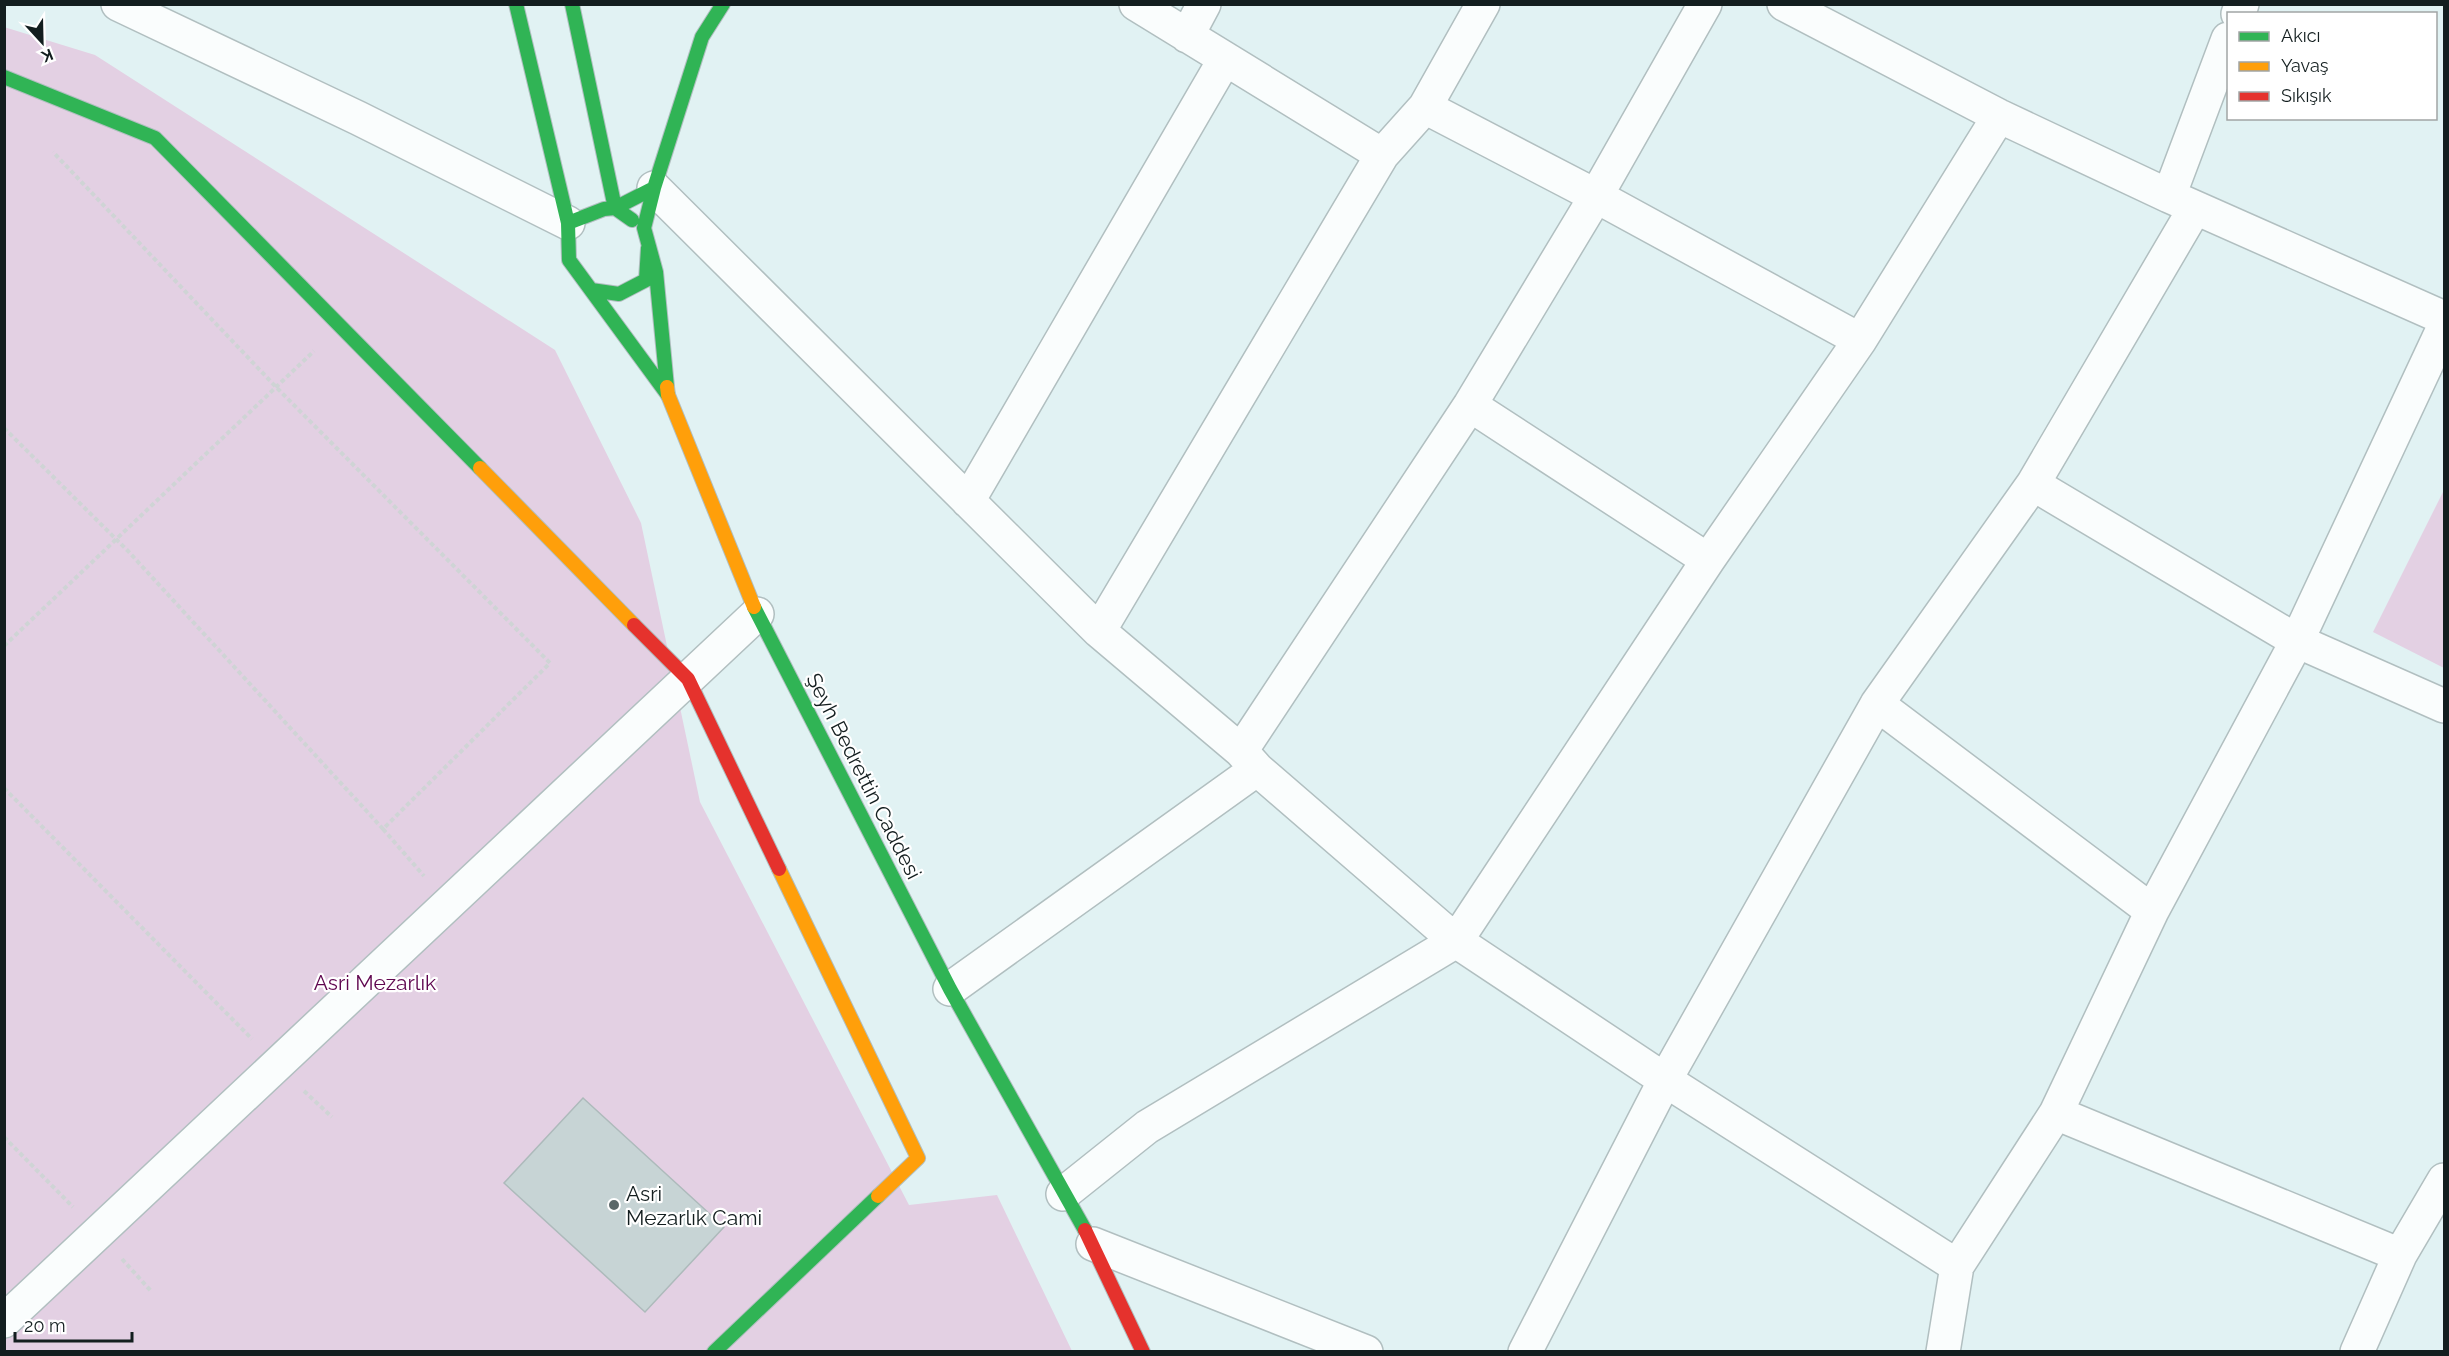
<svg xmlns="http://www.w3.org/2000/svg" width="2449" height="1356" viewBox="0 0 2449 1356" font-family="Raleway,sans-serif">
<rect width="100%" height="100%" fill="#e1f2f3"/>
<!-- green -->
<path fill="#e3d0e3" d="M4 27 95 55 555 350 641 523 700 802 909 1205 997 1195 1072 1351H5Z
M2444 490V668L2373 632Z"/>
<!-- building -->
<path fill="#c7d4d5" stroke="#adbabb" stroke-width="1.5" d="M583 1098 724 1227 645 1312 504 1183Z"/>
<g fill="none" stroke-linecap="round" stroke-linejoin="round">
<defs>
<path id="street" d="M118 4 358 118 568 223
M1136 4 1382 155
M1784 4 1999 116 2169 196 2444 318
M2238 14 2242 4
M1187 36 1204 4
M1425 107 1596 196 1860 340
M654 188 1099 631 1241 751 1257 769 1456 941 1665 1080 1957 1266
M2169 196 2228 39
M1470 405 1708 560
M2033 484 2297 641 2444 706
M968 501 1225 59
M1099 631 1382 155 1425 107 1483 4
M1877 704 2152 911
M1241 751 1470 405 1596 196 1705 4
M950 989 1257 769
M2056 1113 2400 1255
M1063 1194 1147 1127 1456 941 1708 560 1860 340 1999 116
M1093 1244 1366 1352
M4 1321 757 614
M1525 1352 1665 1080 1877 704 2033 484 2195 208
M1943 1352 1957 1266 2056 1113 2152 911 2297 641 2444 327
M2357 1352 2400 1255 2444 1180"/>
<path id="fast" d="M516 4 568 223
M572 4 615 208 654 188
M4 77 155 138 480 468
M632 220 615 208 604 209 568 223 569 260 591 290 619 294 646 280 648 248
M591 290 668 395
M667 387 656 272 644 228 654 188 702 37 723 4
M754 607 950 989 1085 1230
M714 1352 878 1196"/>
<path id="slow" d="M667 387 668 395 754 607
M480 468 634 625
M779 869 918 1158 878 1196"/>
<path id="jam" d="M634 625 688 679 779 869
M1085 1230 1143 1352"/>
</defs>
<!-- street casing -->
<use href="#street" stroke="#b1bfc0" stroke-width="36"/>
<!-- fast casing -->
<use href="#fast" stroke="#b1bfc0" stroke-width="16"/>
<!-- slow casing -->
<use href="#slow" stroke="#b1bfc0" stroke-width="16"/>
<!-- jam casing -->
<use href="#jam" stroke="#b1bfc0" stroke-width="16"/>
<!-- path -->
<path stroke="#cfd4d5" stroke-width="4" stroke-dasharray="4.5 3" stroke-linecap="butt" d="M4 428 128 551 383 829 550 663 276 387 53 152
M4 646 314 351
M4 788 252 1039
M383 829 424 876
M304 1091 332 1117
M4 1137 73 1207
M122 1259 151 1291"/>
<!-- street -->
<use href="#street" stroke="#fafdfd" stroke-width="33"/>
<!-- fast -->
<use href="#fast" stroke="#30b455" stroke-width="14"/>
<!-- slow -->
<use href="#slow" stroke="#ff9f0a" stroke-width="14"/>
<!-- jam -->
<use href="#jam" stroke="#e5322d" stroke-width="14"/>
</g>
<!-- markers -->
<circle fill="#5b6869" stroke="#fff" stroke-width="2" cx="614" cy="1205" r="6"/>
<g text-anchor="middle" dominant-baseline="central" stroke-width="4.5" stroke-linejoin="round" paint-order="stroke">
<!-- street labels -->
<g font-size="21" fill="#131e1f" stroke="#fff">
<text transform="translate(864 776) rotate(63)">Şeyh Bedrettin Caddesi</text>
</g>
<!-- park labels -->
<g font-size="21" fill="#5f064f" stroke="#fff">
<text x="375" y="982">Asri Mezarlık</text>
</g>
<!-- poi labels -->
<g font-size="21" fill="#131e1f" stroke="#fff" text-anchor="start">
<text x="626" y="1193">Asri<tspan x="626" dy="24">Mezarlık Cami</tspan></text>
</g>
</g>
<!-- border -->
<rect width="2449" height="1356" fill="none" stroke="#131e1f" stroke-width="12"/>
<!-- legend -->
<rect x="2227" y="12" width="210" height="108" fill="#ffffff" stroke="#a1a5a5" stroke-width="1.5"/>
<rect x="2239" y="32" width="30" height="9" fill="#30b455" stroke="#a1a5a5" stroke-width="1.5"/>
<text x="2281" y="42" font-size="18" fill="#131e1f">Akıcı</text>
<rect x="2239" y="62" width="30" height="9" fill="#ff9f0a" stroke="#a1a5a5" stroke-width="1.5"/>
<text x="2281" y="72" font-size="18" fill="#131e1f">Yavaş</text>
<rect x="2239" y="92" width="30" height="9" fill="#e5322d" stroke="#a1a5a5" stroke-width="1.5"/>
<text x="2281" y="102" font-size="18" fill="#131e1f">Sıkışık</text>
<!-- north arrow -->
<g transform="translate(42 42) rotate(158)" stroke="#ffffff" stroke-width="4.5" paint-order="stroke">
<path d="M0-4.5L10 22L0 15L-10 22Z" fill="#131e1f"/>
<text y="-9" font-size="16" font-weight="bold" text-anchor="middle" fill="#131e1f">K</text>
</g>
<!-- scale -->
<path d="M15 1332v9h117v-9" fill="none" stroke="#131e1f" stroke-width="3"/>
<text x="24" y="1332" font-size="18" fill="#131e1f" stroke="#ffffff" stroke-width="4.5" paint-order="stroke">20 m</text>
</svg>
